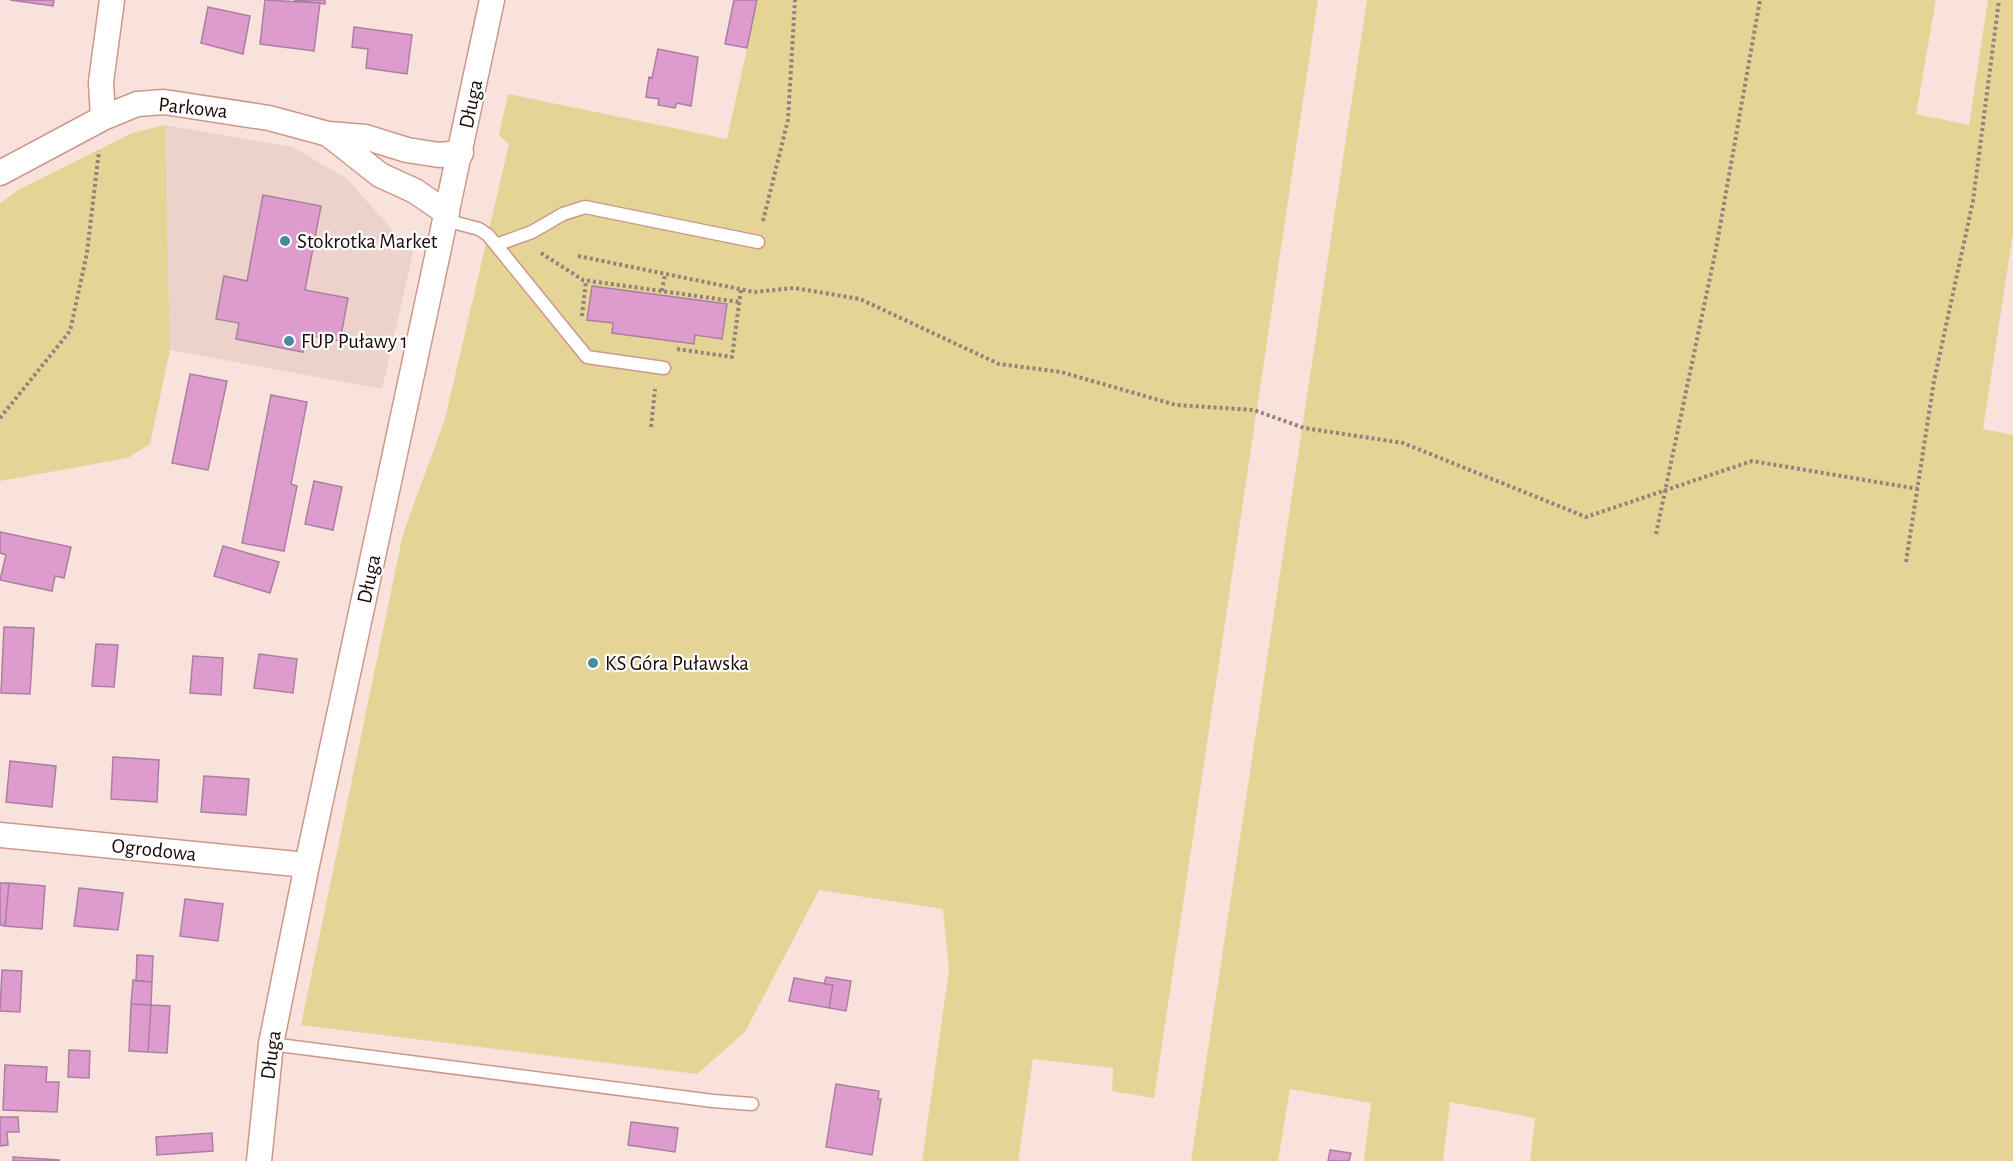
<svg xmlns="http://www.w3.org/2000/svg" width="2013" height="1161" viewBox="0 0 2013 1161" font-family="'Alegreya Sans',sans-serif">
<rect width="100%" height="100%" fill="#fae2dc"/>
<!-- built -->
<path fill="#edd2cb" d="M165 125 293 147 347 179 413 253 382 389 170 350Z"/>
<!-- green -->
<path fill="#e4d496" d="M758 0H1318L1154 1098 1112 1091 1113 1068 1033 1059 1018 1161H922L949 970 943 909 819 890 745 1032 697 1074 301 1025 403 534 445 419 509 144 499 135 508 94 727 139Z
M1367 0H1936L1916 114 1969 125 1988 0H2013V233L1983 429 2013 435V1161H1530L1535 1118 1450 1102 1443 1161H1364L1371 1103 1290 1089 1278 1161H1191Z
M165 125 170 350 150 444 128 458 0 481V203L20 189 132 133Z"/>
<!-- building -->
<path fill="#dd9bce" stroke="#ab7fa1" stroke-width="1.5" d="M10 0H54L53 6Z
M265 0 320 3 314 51 260 44Z
M294 0H325V4Z
M734 0H757L747 48 725 44Z
M208 7 250 16 243 54 201 43Z
M354 27 412 35 407 74 366 68 368 49 352 47Z
M658 49 698 57 691 106 677 103 675 108 658 105 659 99 646 97 649 77 652 78Z
M263 195 321 206 305 290 348 298 340 341 306 335 303 352 236 339 239 323 216 319 224 276 247 281Z
M592 286 727 304 722 339 695 335 694 344 612 333 613 323 587 320Z
M190 374 227 381 208 470 172 463Z
M271 395 307 402 291 484 297 486 284 551 242 543Z
M314 481 342 487 333 530 305 524Z
M0 532 71 547 64 578 55 576 52 591 0 580 6 555 0 553Z
M223 546 279 562 270 593 214 576Z
M4 627 34 628 30 694 1 693Z
M96 644 118 645 114 687 92 686Z
M259 654 297 659 293 693 254 688Z
M193 656 223 658 221 695 190 693Z
M113 757 159 760 157 802 111 799Z
M10 761 56 766 52 807 6 802Z
M204 776 249 779 246 815 201 812Z
M0 883H9L5 926 0 925Z
M9 883 45 886 42 929 5 926Z
M79 888 123 893 118 930 74 926Z
M185 899 223 904 218 941 180 936Z
M137 955 153 956 152 982 136 981Z
M2 970 22 971 20 1012 0 1011Z
M826 977 851 981 846 1011 829 1008 833 985 824 984Z
M794 978 833 985 829 1008 789 1001Z
M133 980 152 982 151 1005 131 1004Z
M131 1004 151 1005 148 1052 129 1051Z
M151 1005 170 1006 167 1053 148 1052Z
M69 1050 90 1051 89 1078 68 1077Z
M5 1065 47 1067 46 1082H59L57 1112 3 1110Z
M836 1084 879 1091 878 1099H881L872 1155 826 1147Z
M0 1117H18L19 1132H7L8 1145 0 1146Z
M631 1122 678 1128 675 1152 628 1145Z
M212 1133 213 1151 157 1155 156 1137Z
M1330 1150 1351 1153 1349 1161H1328Z
M13 1157 59 1160V1161H13Z"/>
<g fill="none" stroke-linecap="round" stroke-linejoin="round">
<defs>
<path id="lane" d="M445 220 479 229 488 235 587 357 664 368
M496 245 532 232 563 214 585 207 758 242
M271 1044 713 1101 752 1104"/>
<path id="street" d="M103 118 101 82 112 0
M328 134 380 175 415 191 447 213
M0 173 103 118 137 104 164 102 269 118 328 134 365 137 407 150 439 155 461 153
M0 835 307 865
M259 1161 271 1044 307 865 492 0"/>
</defs>
<!-- lane casing -->
<use href="#lane" stroke="#cf9789" stroke-width="15"/>
<!-- street casing -->
<use href="#street" stroke="#cf9789" stroke-width="27"/>
<!-- path -->
<path stroke="#97817d" stroke-width="4" stroke-dasharray="3 3" stroke-linecap="butt" d="M763 221 788 120 795 0
M541 253 583 280 739 302
M578 256 754 292 794 288 860 299 999 364 1061 372 1176 405 1254 410 1304 428 1403 443 1586 517 1752 461 1918 489
M662 291 665 274
M582 316 586 281
M677 349 732 357 741 289
M0 418 70 331 87 253 99 151
M651 427 655 389
M1656 534 1716 249 1760 0
M1906 562 1934 381 1973 201 1999 0"/>
<!-- lane -->
<use href="#lane" stroke="#fff" stroke-width="12"/>
<!-- street -->
<use href="#street" stroke="#fff" stroke-width="24"/>
</g>
<!-- markers -->
<g fill="#478a9a" stroke="#fff" stroke-width="2">
<circle cx="285" cy="241" r="6"/>
<circle cx="289" cy="341" r="6"/>
<circle cx="593" cy="663" r="6"/>
</g>
<g text-anchor="middle" dominant-baseline="central" stroke-width="4.5" stroke-linejoin="round" paint-order="stroke">
<!-- street labels -->
<g font-size="21" fill="#1b0805" stroke="#fff">
<text transform="translate(471 104) rotate(-78)">Długa</text>
<text transform="translate(193 108) rotate(6)">Parkowa</text>
<text transform="translate(369 579) rotate(-78)">Długa</text>
<text transform="translate(154 850) rotate(6)">Ogrodowa</text>
<text transform="translate(271 1055) rotate(-82)">Długa</text>
</g>
<!-- poi labels -->
<g font-size="21" fill="#1b0805" stroke="#fff" text-anchor="start">
<text x="297" y="241">Stokrotka Market</text>
<text x="301" y="341">FUP Puławy 1</text>
<text x="605" y="663">KS Góra Puławska</text>
</g>
</g>
</svg>
